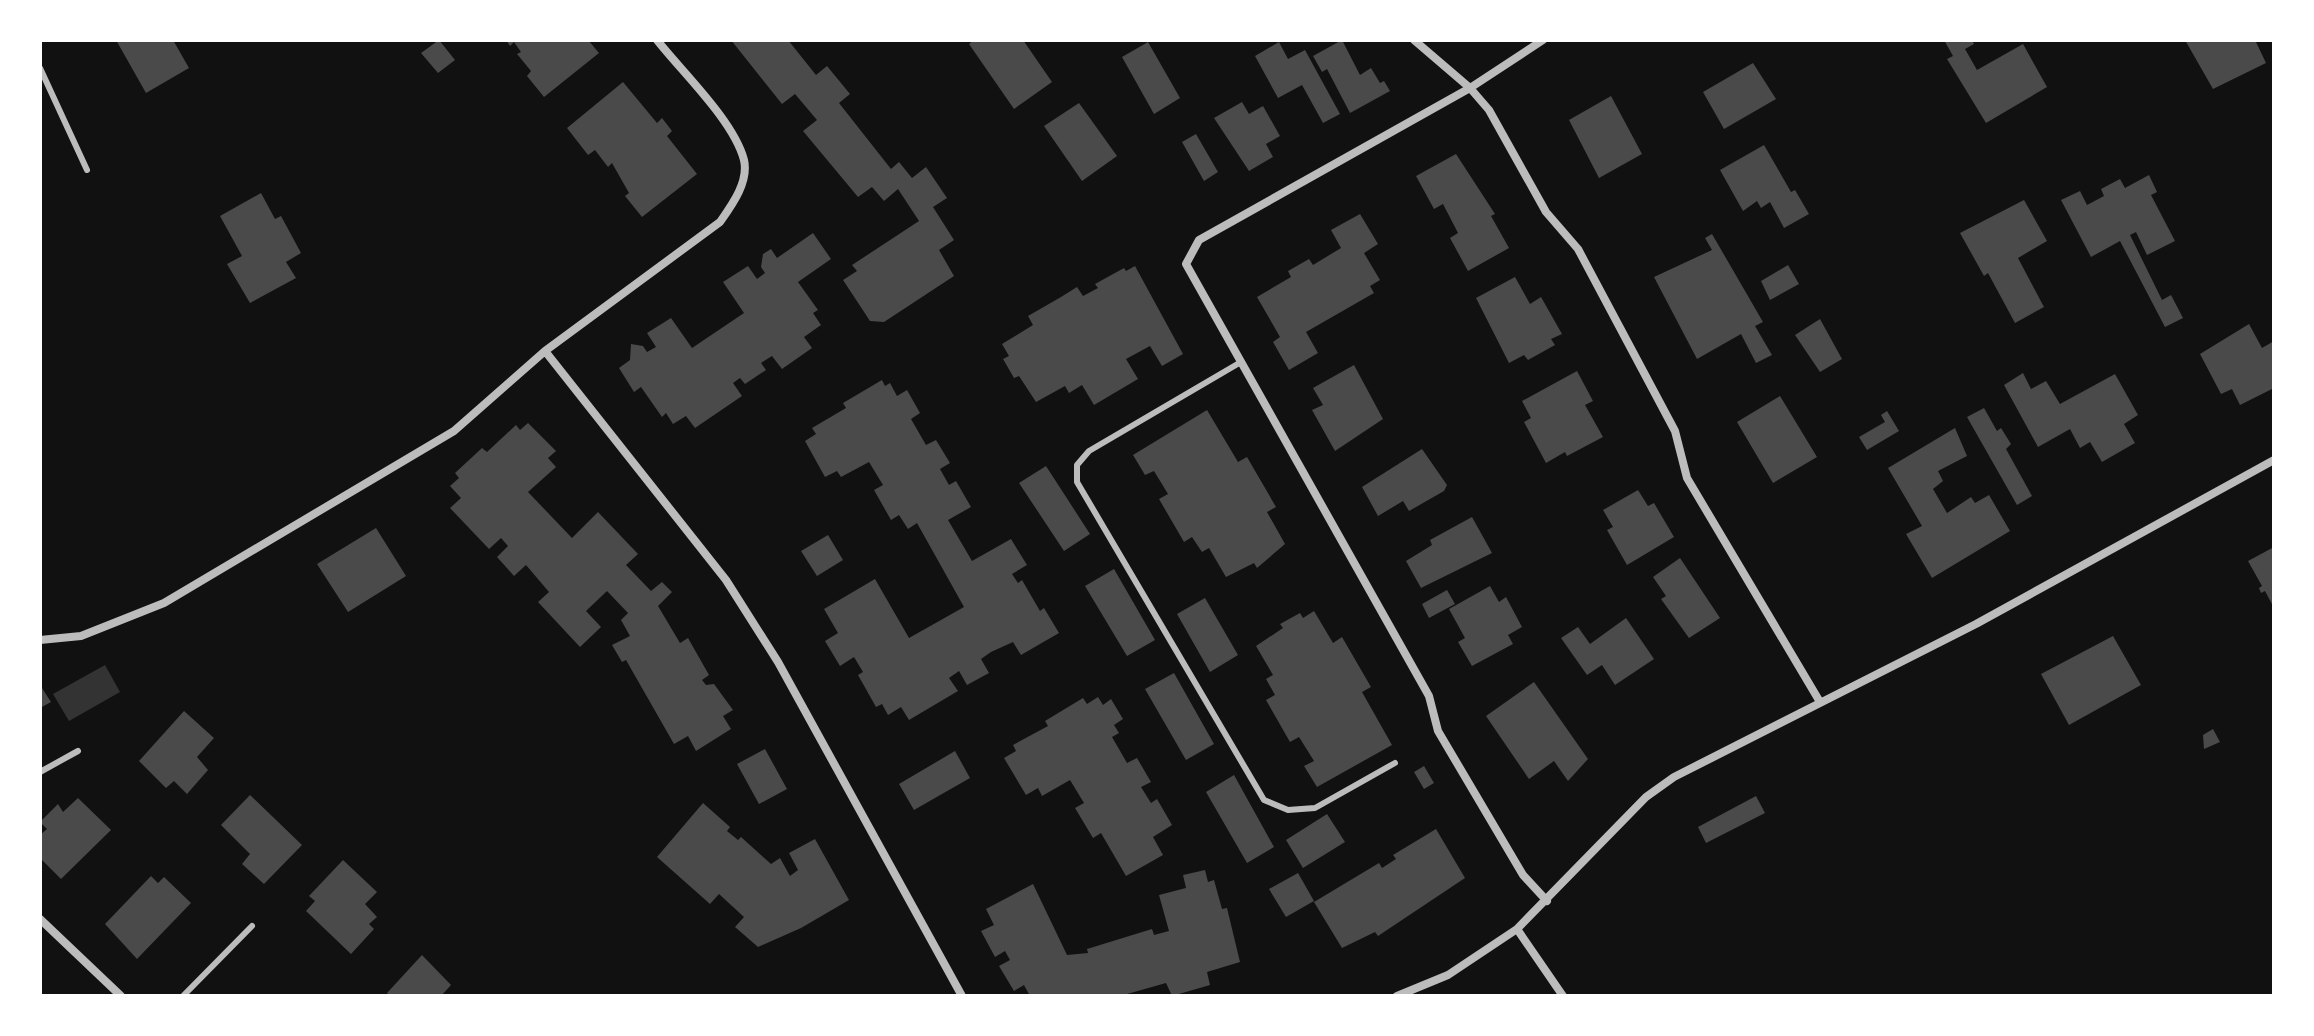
<svg xmlns="http://www.w3.org/2000/svg" width="2314" height="1036" viewBox="0 0 2314 1036" font-family="Ubuntu,sans-serif">
<rect width="100%" height="100%" fill="#111"/>
<!-- water -->
<path fill="#333" d="M105 665 120 692 69 721 53 694Z"/>
<!-- building -->
<path fill="#4a4a4a" d="M116 40H173L189 68 146 93Z
M439 40 455 60 438 73 421 53Z
M506 40H588L599 53 544 97 527 76 531 71 517 54 521 52 514 42 510 46Z
M731 40H788L816 75 827 66 850 94 839 103 891 169 899 162 912 178 926 167 947 198 933 207 954 240 939 250 954 276 884 322 870 321 843 280 857 271 852 265 919 221 898 189 884 201 872 187 858 197 803 131 817 120 795 94 782 104Z
M974 40H1023L1052 82 1014 109 969 44Z
M1342 40 1360 75 1371 68 1380 83 1384 81 1390 91 1350 113 1327 69 1322 72 1313 56Z
M1944 40H1972L1974 44 1965 49 1977 70 2023 44 2047 87 1986 123 1947 59 1953 56Z
M2185 40H2255L2266 63 2213 89Z
M1148 42 1180 98 1154 114 1122 57Z
M1279 42 1288 59 1305 50 1340 114 1323 123 1302 85 1278 98 1255 56Z
M1753 63 1776 99 1724 129 1703 92Z
M623 82 657 123 662 118 672 131 667 136 697 174 642 217 625 196 629 193 612 163 608 167 595 150 588 155 567 128Z
M1611 96 1642 154 1599 178 1569 120Z
M1242 102 1249 114 1263 106 1280 136 1266 144 1273 157 1249 171 1214 118Z
M1079 103 1117 156 1082 181 1044 126Z
M1196 134 1218 172 1204 181 1182 142Z
M1764 145 1791 192 1795 190 1809 214 1784 228 1770 202 1761 208 1757 201 1743 211 1720 170Z
M1456 154 1495 214 1491 216 1509 248 1468 271 1450 238 1458 233 1443 204 1434 209 1416 176Z
M2149 175 2157 192 2151 195 2175 241 2147 255 2136 232 2130 235 2162 300 2171 295 2183 318 2165 327 2120 241 2091 257 2061 200 2080 191 2087 205 2104 196 2101 189 2120 179 2125 188Z
M261 193 275 219 281 216 301 253 286 262 296 278 250 303 227 264 242 256 220 216Z
M2024 200 2047 241 2018 258 2044 307 2015 323 1988 273 1984 276 1960 233Z
M1360 214 1378 244 1364 253 1380 280 1370 286 1374 293 1306 332 1318 353 1289 370 1273 342 1280 337 1257 297 1291 277 1288 271 1309 259 1313 265 1341 248 1331 230Z
M813 233 831 259 798 282 818 310 813 313 821 325 804 337 812 348 782 369 772 356 761 363 766 370 745 384 740 378 733 383 742 396 695 428 686 416 673 424 666 413 662 417 641 387 634 392 619 368 630 360 631 344 643 346 647 352 656 347 647 333 671 318 692 348 744 313 723 282 748 266 757 279 765 273 761 267 763 254 771 249 777 258Z
M1712 234 1763 322 1755 326 1772 355 1756 363 1741 334 1697 359 1654 277 1712 250 1705 238Z
M1788 265 1799 284 1770 300 1761 281Z
M1135 266 1183 354 1162 366 1150 346 1126 359 1138 379 1094 405 1082 385 1069 393 1065 386 1036 402 1019 376 1014 378 1003 359 1009 356 1002 344 1033 325 1028 316 1061 297 1077 287 1083 296 1098 288 1095 284 1124 268 1126 271Z
M1515 277 1530 304 1541 297 1562 334 1551 339 1555 345 1528 360 1524 355 1509 363 1476 298Z
M1820 319 1842 359 1820 372 1795 335Z
M2249 324 2262 348 2274 341V388L2240 405 2232 389 2221 394 2200 354Z
M1354 365 1383 419 1335 451 1312 410 1323 405 1313 388Z
M1577 371 1593 401 1585 405 1603 437 1567 456 1565 452 1546 463 1524 422 1531 418 1522 401Z
M2023 373 2031 389 2046 381 2060 404 2115 374 2138 415 2124 424 2135 443 2102 462 2090 442 2080 448 2070 429 2038 447 2004 385Z
M882 380 885 386 890 383 897 396 907 390 920 413 911 419 926 445 936 440 950 463 940 469 949 485 956 481 971 507 948 520 972 561 1011 539 1027 565 1012 574 1018 583 1022 580 1040 611 1044 608 1059 633 1021 655 1013 642 991 652 981 659 989 673 967 685 959 671 949 678 958 691 909 720 901 707 888 715 882 704 876 707 858 675 863 672 854 657 840 666 825 641 838 633 824 609 875 579 909 638 964 607 917 523 908 529 899 515 891 520 874 490 883 485 869 462 841 477 837 471 825 477 805 441 816 434 812 428 846 408 843 403Z
M1780 396 1817 457 1773 483 1737 422Z
M1984 408 1997 431 2001 428 2011 444 2006 449 2032 496 2017 505 1967 417Z
M1207 410 1238 462 1247 457 1276 507 1267 512 1285 544 1257 568 1254 563 1226 577 1209 548 1202 552 1192 537 1184 542 1159 499 1168 494 1154 471 1145 475 1133 455Z
M1887 411 1899 431 1867 450 1859 437 1885 422 1881 415Z
M528 423 556 451 548 458 556 467 528 492 572 538 598 512 638 554 626 565 651 591 662 582 672 592 658 606 680 643 688 638 709 675 702 680 706 685 714 684 733 710 723 716 731 729 696 751 688 736 674 744 626 660 622 662 612 645 630 636 621 620 628 613 607 591 586 611 601 627 580 647 538 602 549 592 526 565 514 576 497 557 508 546 501 538 489 549 450 508 461 498 450 486 459 478 455 473 482 448 487 452 516 425 520 430Z
M1955 428 1967 456 1938 471 1943 481 1933 489 1947 513 1971 497 1975 503 1989 495 2010 531 1932 578 1906 534 1922 526 1888 468Z
M1422 449 1447 485 1444 491 1409 511 1403 501 1378 516 1362 487Z
M1046 466 1090 534 1064 551 1019 483Z
M1638 490 1648 506 1654 503 1674 537 1627 565 1607 530 1613 527 1603 510Z
M1472 517 1492 553 1421 588 1406 561 1432 545 1430 540Z
M376 528 406 576 348 612 317 564Z
M828 535 843 560 817 576 801 551Z
M2274 547V608L2265 591 2261 593 2259 588 2262 586 2248 561Z
M1680 558 1720 618 1689 638 1661 599 1666 596 1653 577Z
M1114 569 1155 640 1127 656 1085 586Z
M1490 586 1499 602 1506 597 1522 627 1508 635 1513 644 1472 666 1458 642 1465 638 1449 609Z
M1447 590 1455 604 1429 618 1422 604Z
M1205 598 1238 655 1210 672 1177 614Z
M1314 611 1333 643 1342 637 1371 687 1362 692 1392 745 1317 787 1304 766 1314 761 1299 737 1290 742 1266 700 1275 695 1266 679 1273 675 1256 646 1283 628 1280 624 1300 613 1303 618Z
M1626 618 1654 659 1615 685 1602 665 1587 675 1561 638 1578 627 1590 644Z
M2113 636 2141 685 2069 725 2041 674Z
M1174 673 1214 744 1186 760 1145 689Z
M1534 682 1588 759 1568 781 1554 761 1529 779 1486 716Z
M40 685 51 702 40 708Z
M1098 697 1103 705 1111 699 1123 719 1114 725 1119 733 1112 737 1127 763 1137 758 1151 782 1141 787 1151 803 1157 799 1172 825 1153 837 1163 855 1126 876 1101 833 1093 838 1075 808 1084 803 1070 780 1042 796 1038 788 1026 795 1004 758 1016 751 1013 745 1048 726 1045 721 1083 698 1087 704Z
M184 711 214 738 197 757 208 770 187 794 174 781 166 788 139 761Z
M2213 729 2220 742 2204 749 2203 735Z
M765 749 787 789 759 804 737 764Z
M955 751 970 778 914 810 899 784Z
M1424 766 1434 783 1424 789 1414 772Z
M1234 775 1274 847 1247 863 1206 792Z
M250 795 302 845 264 884 242 864 250 854 221 825Z
M1756 796 1765 813 1706 843 1698 827Z
M78 798 111 830 61 879 40 858V835L47 829 40 822 58 804 63 812Z
M703 803 730 827 727 831 738 840 741 837 771 864 780 858 790 876 798 870 789 853 815 839 849 900 801 928 758 947 735 927 744 917 719 894 710 904 657 857Z
M1327 814 1345 842 1303 868 1286 840Z
M1436 829 1465 878 1378 936 1375 932 1342 948 1314 902 1379 863 1382 868 1396 859 1393 855Z
M343 860 377 892 365 904 377 917 369 924 374 929 351 954 306 911 315 901 309 896Z
M1205 870 1208 882 1214 880 1222 909 1227 908 1240 962 1207 972 1210 985 1172 996 1166 983 1120 996H1030L1024 985 1014 991 999 966 1010 960 1005 951 995 957 981 931 994 925 986 909 1033 884 1067 955 1088 953 1087 949 1152 929 1154 935 1169 931 1159 895 1186 888 1183 875Z
M1298 873 1314 901 1286 917 1269 889Z
M151 876 158 883 164 877 191 903 137 959 105 924Z
M422 955 451 985 441 996H390L387 993Z"/>
<g fill="none" stroke-linecap="round" stroke-linejoin="round">
<!-- service -->
<path stroke="#bcbcbc" stroke-width="6" d="M40 68 87 170
M1241 362 1089 451 1077 465V482L1264 800 1288 810 1315 808 1395 763
M40 772 78 751
M183 996 252 926"/>
<!-- minor -->
<path stroke="#bcbcbc" stroke-width="8" d="M657 40C682 72 734 121 744 160 749 182 732 205 720 222L545 351 726 580 778 662 962 996
M1414 40 1470 88 1489 110 1546 212 1578 249 1675 431 1687 478 1820 702
M1543 40 1470 88 1199 240 1186 264 1429 696 1438 731 1523 875 1547 901
M40 640 81 636 164 603 454 431 545 351
M40 919 121 996
M1397 996 1448 975 1517 929
M1563 996 1517 929 1646 797 1674 777 1976 624 2274 460"/>
</g>
<!-- border -->
<rect width="2314" height="1036" fill="none" stroke="#ffffff" stroke-width="84"/>
</svg>
